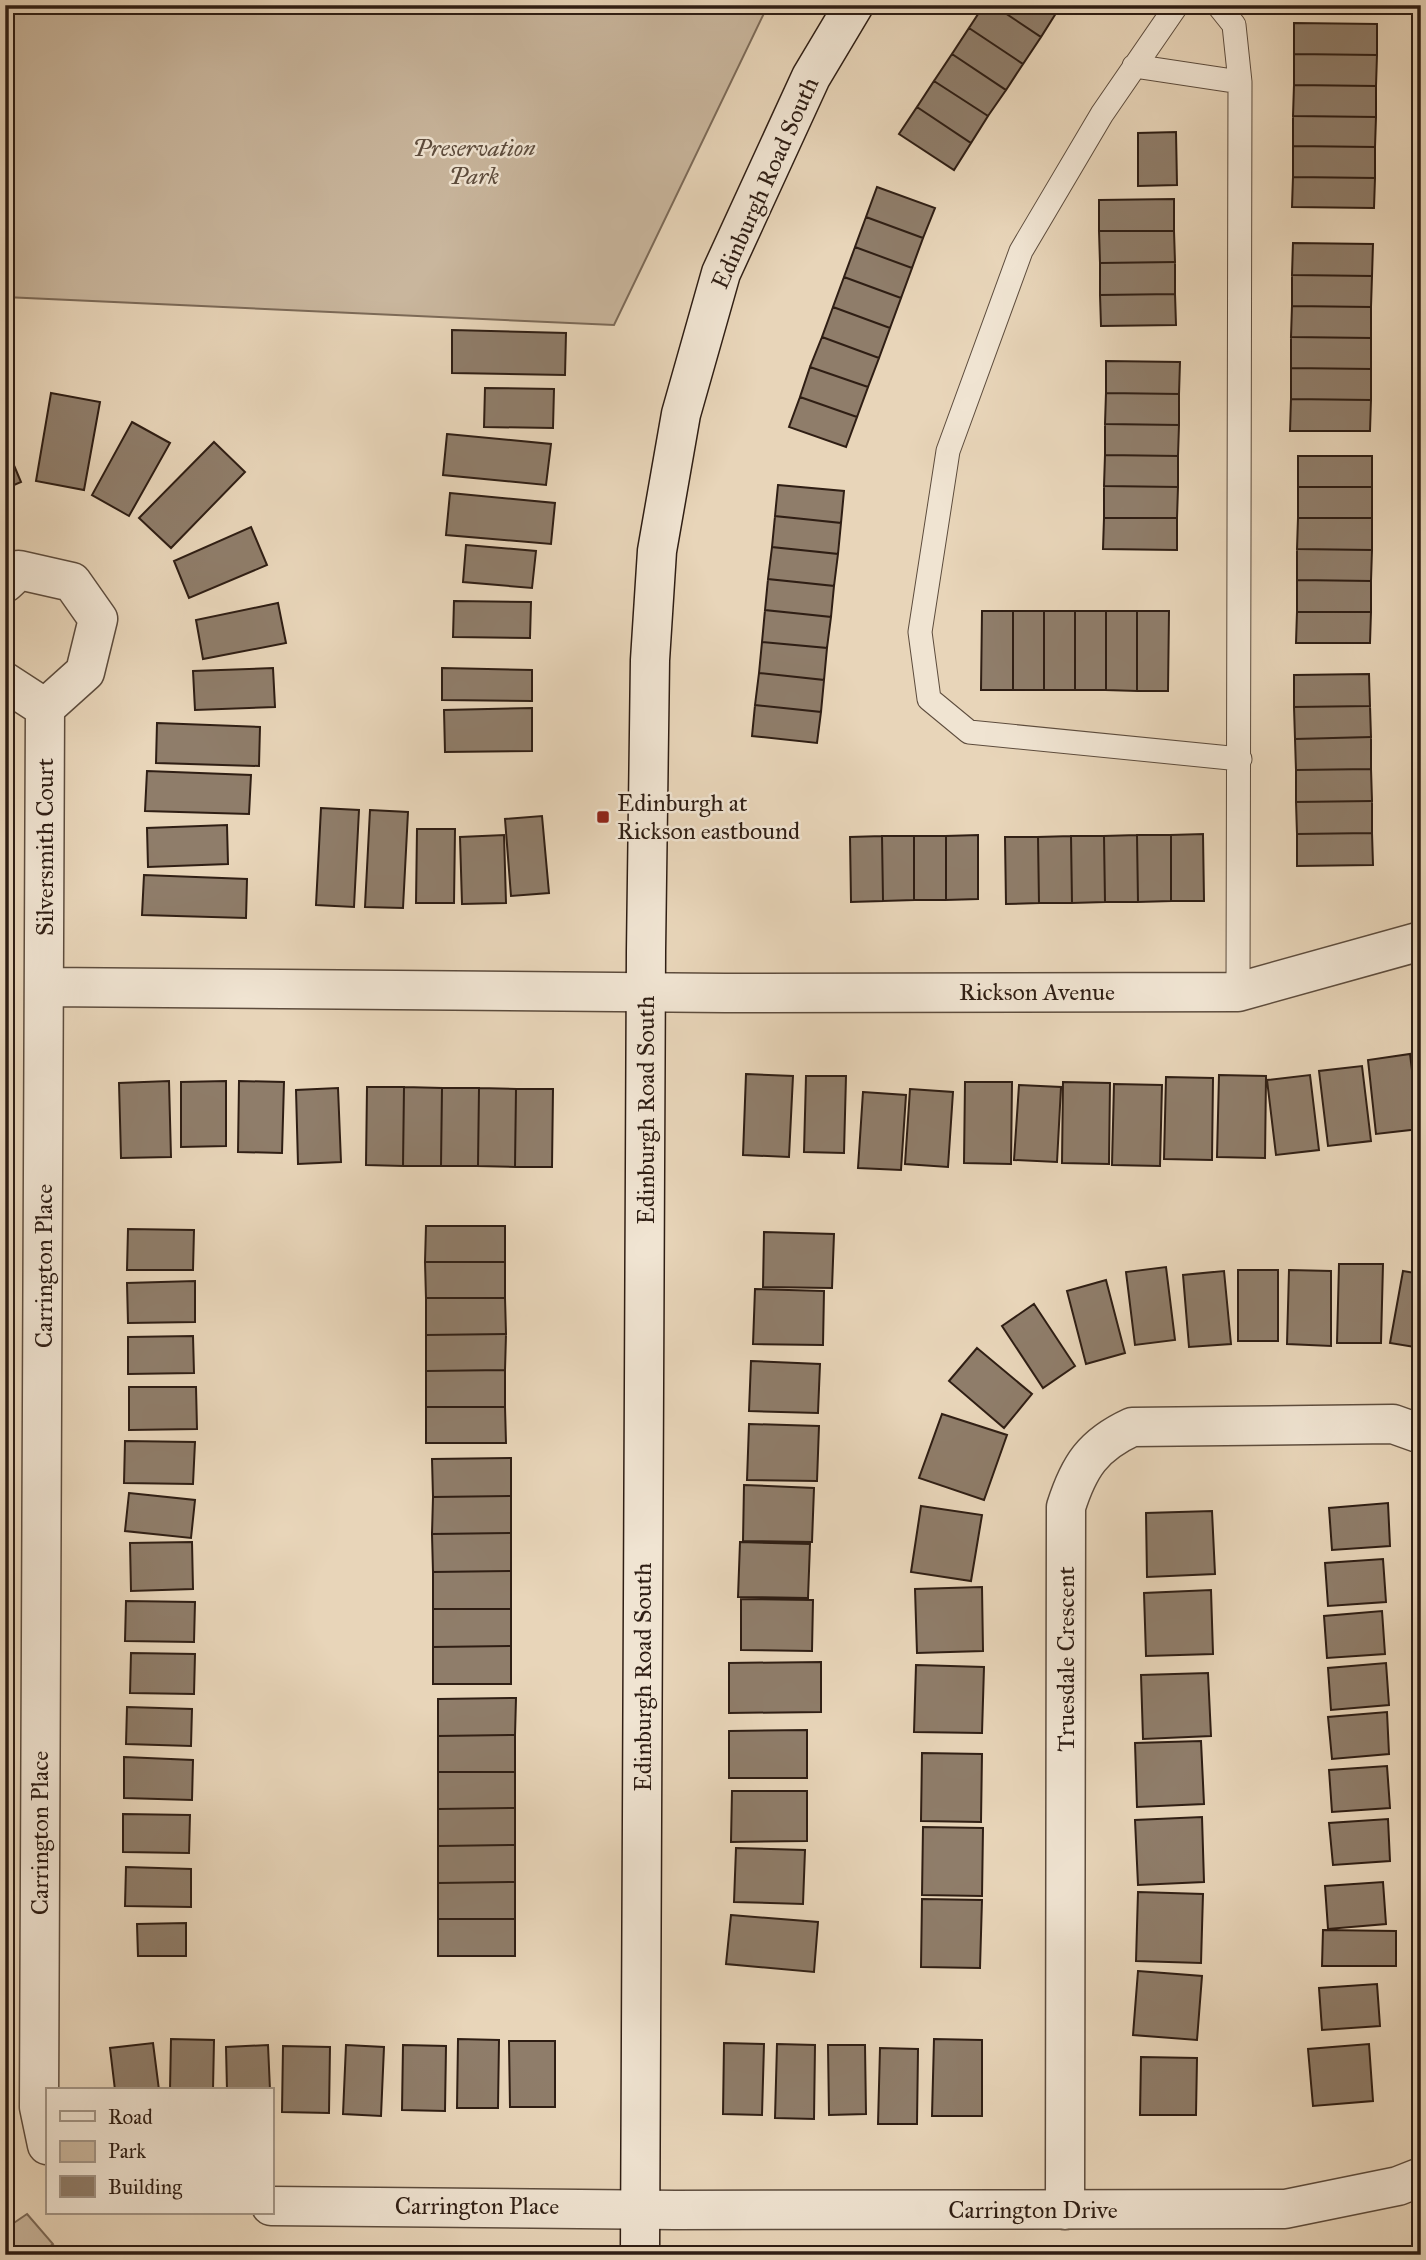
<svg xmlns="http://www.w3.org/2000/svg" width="1426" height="2260" viewBox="0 0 1426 2260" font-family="'IM FELL Great Primer',serif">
<rect width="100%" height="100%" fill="#e8d5b9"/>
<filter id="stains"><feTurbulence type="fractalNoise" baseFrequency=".00286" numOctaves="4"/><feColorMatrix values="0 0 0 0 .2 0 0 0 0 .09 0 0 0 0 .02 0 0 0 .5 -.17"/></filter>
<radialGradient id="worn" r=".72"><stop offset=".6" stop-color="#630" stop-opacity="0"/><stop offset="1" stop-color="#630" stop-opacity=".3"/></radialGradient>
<!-- green -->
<path fill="#c9b69d" stroke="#7c6a58" stroke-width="2" d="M5 5H768L614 325 5 297Z
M27 2214 53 2244 39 2255H5V2229Z"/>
<!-- building -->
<path fill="#8f7d6a" stroke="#2f1e14" stroke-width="2" d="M984 5H993L1041 37 1023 64 969 28Z
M993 5H1051L1058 10 1041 37Z
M1294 23 1377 24V55L1294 54Z
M969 28 1023 64 1006 90 952 54Z
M952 54 1006 90 988 116 934 81Z
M1294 54 1377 55 1376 86 1294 85Z
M934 81 988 116 971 143 917 107Z
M1294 85 1376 86V117L1293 116Z
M917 107 971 143 954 170 899 134Z
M1293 116 1376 117 1375 147 1293 146Z
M1176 132 1177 185 1138 186V133Z
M1293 146 1375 147V178L1293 177Z
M1293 177 1375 178 1374 208 1292 207Z
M877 187 935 208 923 238 866 217Z
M1174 199V231H1099V200Z
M866 217 923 238 912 268 855 247Z
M1099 231H1174L1175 262 1100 263Z
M1293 243 1373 244 1372 276 1292 275Z
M855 247 912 268 901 298 844 277Z
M1175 262V294L1100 295V263Z
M1292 275 1372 276 1371 307 1292 306Z
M844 277 901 298 890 328 833 307Z
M1175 294 1176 325 1101 326 1100 295Z
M1292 306 1371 307V338L1291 337Z
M833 307 890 328 879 358 822 337Z
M452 330 566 333 565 375 452 373Z
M822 337 879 358 868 387 810 367Z
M1291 337 1371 338V369L1291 368Z
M1106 361 1180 362 1179 394 1106 393Z
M810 367 868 387 857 417 800 397Z
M1291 368 1371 369V400L1291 399Z
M485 388 554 389 553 428 484 427Z
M51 393 100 402 84 490 36 481Z
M1106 393 1179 394V425L1105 424Z
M800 397 857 417 846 447 789 427Z
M1291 399 1371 400 1370 431H1290Z
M132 422 170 443 129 516 92 495Z
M1105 424 1179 425 1178 456 1105 455Z
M447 434 551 444 546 485 443 475Z
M214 442 245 472 171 548 139 518Z
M5 444 21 482 5 489Z
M1105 455 1178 456V487L1104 486Z
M1298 456H1372V487H1298Z
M778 485 844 491 841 523 775 516Z
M1104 486 1178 487 1177 518H1104Z
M1298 487H1372V518H1298Z
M450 493 555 503 551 544 446 535Z
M775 516 841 523 838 554 772 547Z
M1104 518H1177V550L1103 549Z
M1298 518H1372V550L1297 549Z
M251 527 267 565 189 598 174 561Z
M466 545 536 551 532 588 463 582Z
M772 547 838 554 834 586 768 579Z
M1297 549 1372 550 1371 581 1297 580Z
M768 579 834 586 831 617 765 610Z
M1297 580 1371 581V612H1297Z
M454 601 531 602 530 638 453 637Z
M278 603 286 643 203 659 196 620Z
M765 610 831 617 827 648 762 642Z
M982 611H1013V690H981Z
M1013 611H1044V690H1013Z
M1044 611H1075V690H1044Z
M1075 611H1106V690H1075Z
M1106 611H1137V691L1106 690Z
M1137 611H1169L1168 691H1137Z
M1297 612H1371L1370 643H1296Z
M762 642 827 648 824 680 759 673Z
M273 668 275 707 195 710 193 671Z
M442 668 532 670V701L442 700Z
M759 673 824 680 821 712 755 705Z
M1369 674 1370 706 1294 707V675Z
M755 705 821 712 817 743 752 736Z
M1370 706 1371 737 1295 739 1294 707Z
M532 708V751L445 752 444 710Z
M157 723 260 727 259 766 156 763Z
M1371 737V769L1296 770 1295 739Z
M1371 769 1372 801 1296 802V770Z
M147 771 251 775 249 814 145 811Z
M1372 801V833L1297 834 1296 802Z
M321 808 359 810 354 907 316 905Z
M370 810 408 812 403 908 365 907Z
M542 816 549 893 511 896 505 819Z
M227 825 228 864 148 867 147 828Z
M417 829H455L454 903H416Z
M1372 833 1373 865 1297 866V834Z
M1203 834 1204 901H1171V835Z
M504 835 506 903 462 904 460 837Z
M978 835V899L946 900V836Z
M1137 835 1138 902H1105L1104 836Z
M1137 835H1171V901L1138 902Z
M882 836 883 901 851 902 850 837Z
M882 836H914V900L883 901Z
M914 836H946V900H914Z
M1071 836 1072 903H1039L1038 837Z
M1071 836H1104L1105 902 1072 903Z
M1005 837H1038L1039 903 1006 904Z
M144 875 247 879 246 918 142 915Z
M1421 1048V1079L1414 1050Z
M1410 1054 1419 1129 1376 1134 1368 1060Z
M1362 1066 1371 1141 1328 1146 1319 1071Z
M746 1074 793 1076 789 1157 743 1155Z
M1219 1075 1266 1076 1265 1158 1217 1157Z
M1310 1075 1319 1150 1276 1155 1267 1080Z
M806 1076H846L844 1153 804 1152Z
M1166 1077 1213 1078 1212 1160 1164 1159Z
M169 1081 171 1157 121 1158 119 1083Z
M226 1081V1146L181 1147V1082Z
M239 1081 284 1082 282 1153 238 1152Z
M965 1082H1012L1011 1164 964 1163Z
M1063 1082 1110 1083 1109 1164 1062 1163Z
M1114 1084 1162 1085 1160 1166 1112 1165Z
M1019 1085 1061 1087 1057 1162 1014 1160Z
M367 1087H404L403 1166 366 1165Z
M404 1087 442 1088 441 1166H403Z
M338 1088 341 1162 298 1164 296 1090Z
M442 1088H479L478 1166H441Z
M479 1088 516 1089 515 1167 478 1166Z
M516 1089H553L552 1167H515Z
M910 1089 953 1092 948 1167 905 1164Z
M863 1092 906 1095 901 1170 858 1168Z
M426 1226H505V1262H425Z
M128 1229 194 1230 193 1270H127Z
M764 1232 834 1234 832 1288 763 1287Z
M425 1262H505V1298H426Z
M1339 1264H1383L1381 1343H1337Z
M1166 1267 1175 1340 1135 1345 1126 1272Z
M1238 1270H1278V1341H1238Z
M1289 1270 1331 1271V1346L1287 1344Z
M1224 1271 1231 1344 1189 1347 1183 1275Z
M1403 1271 1421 1274V1348L1390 1343Z
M1106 1280 1125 1353 1086 1364 1067 1291Z
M195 1281V1322L128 1323 127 1283Z
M755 1289 824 1291 823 1345 753 1344Z
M426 1298H505L506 1334 426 1335Z
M1034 1304 1075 1366 1043 1388 1002 1326Z
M506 1334 505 1370 426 1371V1335Z
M193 1336 194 1373 128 1374V1337Z
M977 1348 1032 1394 1004 1428 949 1381Z
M751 1361 820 1364 818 1413 749 1411Z
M505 1370V1407H426V1371Z
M129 1387H196L197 1429 129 1430Z
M426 1407H505L506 1443H426Z
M942 1414 1007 1435 984 1500 919 1478Z
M749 1424 819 1426 817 1481 747 1480Z
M125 1441 195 1442 193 1484 124 1483Z
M511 1458V1496L433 1497 432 1459Z
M744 1485 814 1488 812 1542 743 1541Z
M129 1493 195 1500 191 1538 125 1531Z
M511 1496V1533L432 1534 433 1497Z
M1388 1503 1390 1546 1332 1550 1329 1508Z
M921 1506 982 1515 971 1581 911 1572Z
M1212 1511 1215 1574 1147 1577 1146 1513Z
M511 1533V1571L433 1572 432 1534Z
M192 1542 193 1589 131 1591 130 1543Z
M740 1542 810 1544 808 1598 738 1597Z
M1383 1559 1386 1602 1328 1606 1325 1563Z
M511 1571V1609H433V1572Z
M982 1587 983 1651 917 1653 915 1589Z
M1211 1590 1213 1654 1146 1656 1144 1593Z
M741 1599 813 1600 812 1651 741 1650Z
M126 1601 195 1602 194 1642 125 1641Z
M433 1609H511V1646L433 1647Z
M1382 1611 1385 1654 1327 1658 1324 1616Z
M511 1646V1684H433V1647Z
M131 1653 195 1654 194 1694 130 1693Z
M821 1662V1712L729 1713V1663Z
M1386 1663 1389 1705 1331 1710 1328 1668Z
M916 1665 984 1667 982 1733 914 1732Z
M1208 1673 1211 1736 1143 1739 1141 1675Z
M516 1698 515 1735 438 1736V1699Z
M127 1707 192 1709 191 1746 126 1744Z
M1387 1712 1389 1754 1332 1759 1328 1717Z
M807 1730V1778H729V1731Z
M515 1735V1772H438V1736Z
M1201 1741 1204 1804 1137 1807 1135 1743Z
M922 1753 982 1754 981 1822 921 1821Z
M124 1757 193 1760 192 1800 124 1798Z
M1387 1766 1390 1808 1332 1812 1329 1770Z
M438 1772H515V1808L438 1809Z
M732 1791H807V1841L731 1842Z
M515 1808V1845L438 1846V1809Z
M123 1814 190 1815 189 1853 123 1852Z
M1202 1817 1204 1882 1138 1885 1135 1820Z
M1388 1819 1390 1861 1333 1865 1329 1823Z
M923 1827 983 1828 982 1896 922 1895Z
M515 1845V1882L438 1883V1846Z
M736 1848 805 1850 803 1904 734 1902Z
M126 1867 191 1869V1907L125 1906Z
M515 1882V1919H438V1883Z
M1383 1882 1386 1924 1328 1929 1325 1886Z
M1138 1892 1203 1894 1201 1963 1136 1961Z
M922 1899 982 1900 980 1968 921 1967Z
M731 1915 818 1922 814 1972 726 1964Z
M438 1919H515V1956H438Z
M186 1923V1956H138L137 1924Z
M1323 1930 1396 1931V1966H1322Z
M1138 1971 1202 1976 1197 2040 1133 2035Z
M1377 1984 1380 2026 1322 2030 1319 1988Z
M171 2039 214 2040 213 2090H170Z
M458 2039 499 2040 498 2108H457Z
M934 2039 982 2040V2116H932Z
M509 2041H555V2107H510Z
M153 2043 159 2090H115L110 2048Z
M724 2043 764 2044 762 2115 723 2114Z
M777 2044 815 2045 814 2119 775 2118Z
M1369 2044 1373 2101 1313 2106 1308 2049Z
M268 2045 270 2090H227L226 2047Z
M346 2045 384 2047 381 2116 343 2114Z
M403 2045 446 2046 445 2111 402 2110Z
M828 2045H865L866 2114 829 2115Z
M283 2046 330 2047 329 2113 282 2112Z
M880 2048 918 2049 917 2124H878Z
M1141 2057 1197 2058 1196 2115H1140Z"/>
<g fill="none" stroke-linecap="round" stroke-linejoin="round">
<defs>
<path id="lane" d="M1177 5 1102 114 1021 251 948 451 920 632 929 699 969 732 1240 759
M1218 5 1234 25 1240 82 1238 992
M1134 66 1240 82"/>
<path id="street" d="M5 583 19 570 72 582 98 619 85 672 45 708 39 2107 47 2145
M5 682 45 708
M46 987 725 993 1238 992 1421 941
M271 2206 675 2210 1285 2209 1398 2186 1421 2177
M1065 2210 1066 1507C1079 1466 1093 1445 1132 1427L1393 1424 1421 1434"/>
<path id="secondary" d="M640 2255 646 951 650 660 657 551 681 414 721 273 811 77 854 5"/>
</defs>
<!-- lane casing -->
<use href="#lane" stroke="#5d4c3d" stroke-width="25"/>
<!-- street casing -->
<use href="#street" stroke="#5d4c3d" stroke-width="41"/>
<!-- secondary casing -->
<use href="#secondary" stroke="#2f1e14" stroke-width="41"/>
<!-- lane -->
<use href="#lane" stroke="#f0e4d2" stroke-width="23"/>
<!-- street -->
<use href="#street" stroke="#f0e4d2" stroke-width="38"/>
<!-- secondary -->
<use href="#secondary" stroke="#f0e4d2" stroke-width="38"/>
</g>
<!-- markers -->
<rect fill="#8f2418" stroke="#f0e4d2" stroke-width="2.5" x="596" y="810" width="14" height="14" rx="3.5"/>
<g text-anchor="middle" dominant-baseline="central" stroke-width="5" stroke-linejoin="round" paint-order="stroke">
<!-- park labels -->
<g font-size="24" font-style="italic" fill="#5d4c3d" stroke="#f0e4d2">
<text x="474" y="148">Preservation<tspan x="474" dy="28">Park</tspan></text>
</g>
<!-- street labels -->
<g font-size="24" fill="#2f1e14" stroke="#f0e4d2">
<text transform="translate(765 183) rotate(-66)">Edinburgh Road South</text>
<text transform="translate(45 847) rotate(-90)">Silversmith Court</text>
<text x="1037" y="992">Rickson Avenue</text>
<text transform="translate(646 1110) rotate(-90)">Edinburgh Road South</text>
<text transform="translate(44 1266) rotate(-90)">Carrington Place</text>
<text transform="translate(1066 1659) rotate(-90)">Truesdale Crescent</text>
<text transform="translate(643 1677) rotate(-90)">Edinburgh Road South</text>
<text transform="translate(40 1833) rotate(-90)">Carrington Place</text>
<text x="477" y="2206">Carrington Place</text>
<text x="1033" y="2210">Carrington Drive</text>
</g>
<!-- poi labels -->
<g font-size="24" fill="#2f1e14" stroke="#f0e4d2" text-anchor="start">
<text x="617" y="803">Edinburgh at<tspan x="617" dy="28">Rickson eastbound</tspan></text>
</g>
</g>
<!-- margin -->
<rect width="1426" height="2260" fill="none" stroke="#e8d5b9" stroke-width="28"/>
<rect x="7" y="7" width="1412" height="2246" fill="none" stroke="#2f1e14" stroke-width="3.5"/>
<rect x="14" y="14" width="1398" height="2232" fill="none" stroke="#2f1e14" stroke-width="2"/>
<!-- legend -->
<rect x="46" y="2088" width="228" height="126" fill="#f0e4d2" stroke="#a39586" stroke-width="2"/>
<rect x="60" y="2111" width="35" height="10" fill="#f0e4d2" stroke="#a39586" stroke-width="2"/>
<text x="108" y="2124" font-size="21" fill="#2f1e14">Road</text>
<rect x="60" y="2141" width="35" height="21" fill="#c9b69d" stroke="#a39586" stroke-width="2"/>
<text x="108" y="2158" font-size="21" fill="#2f1e14">Park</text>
<rect x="60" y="2176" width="35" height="21" fill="#8f7d6a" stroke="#a39586" stroke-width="2"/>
<text x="108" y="2194" font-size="21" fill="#2f1e14">Building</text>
<rect width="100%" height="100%" filter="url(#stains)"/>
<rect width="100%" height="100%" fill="url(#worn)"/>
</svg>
